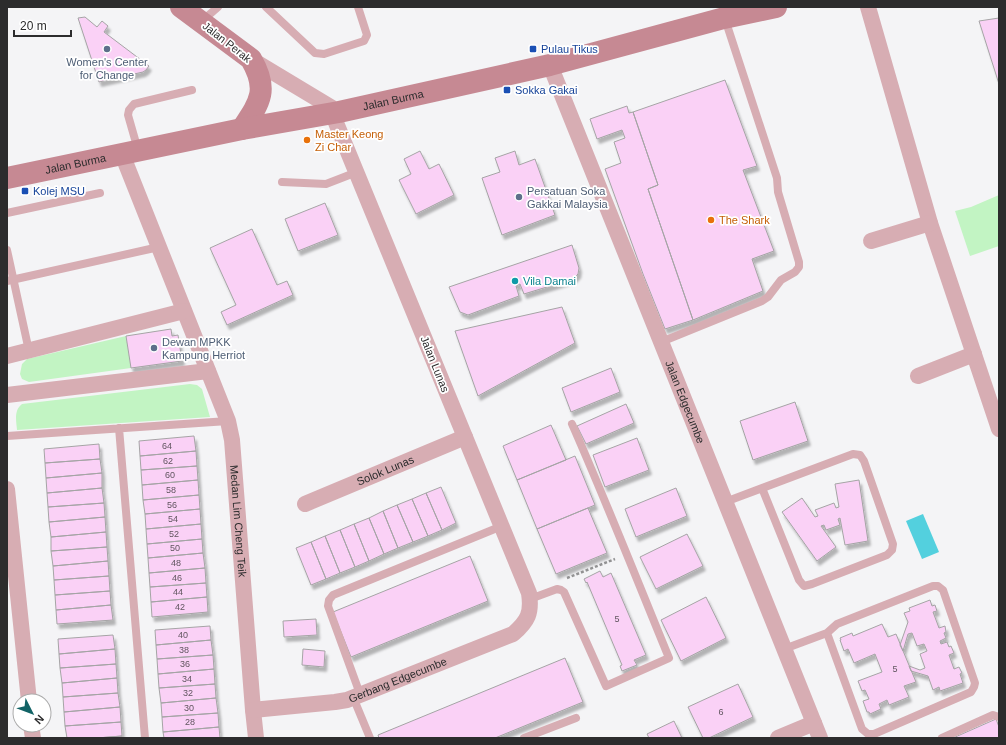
<svg xmlns="http://www.w3.org/2000/svg" width="1006" height="745" viewBox="0 0 1006 745" font-family="Arial,sans-serif">
<defs>
<filter id="shadow"><feDropShadow dx="2.5" dy="4.5" stdDeviation="1" flood-color="#0004"/></filter>
</defs>
<rect width="100%" height="100%" fill="#f4f4f6"/>
<!-- green -->
<path fill="#c2f4c3" d="M999 195V246L970 256 955 211 971 207Z
M126 336 131 368 29 382 22 379 20 374 22 364 27 359Z
M190 384 197 385 202 389 210 417 17 430C16 420 14 410 22 404Z"/>
<!-- water -->
<path fill="#53d0de" d="M923 514 939 552 922 559 906 521Z"/>
<!-- building -->
<path fill="#fad1f6" stroke="#a5a4a5" filter="url(#shadow)" d="M85 17 97 27 102 21 108 26 104 32 149 66 146 70 143 72 99 82 78 18Z
M999 18V84L979 21Z
M725 80 757 166 743 170 774 251 752 259 763 291 693 320 648 189 658 185 633 112Z
M627 106 629 113 633 112 658 185 648 189 693 320 665 329 643 274 605 169 621 163 614 142 625 138 622 130 597 139 590 119Z
M420 151 429 169 439 164 454 195 416 214 399 180 411 174 404 159Z
M515 151 519 165 535 159 555 215 502 235 482 178 500 172 495 158Z
M325 203 338 235 298 251 285 219Z
M252 229 277 285 287 281 293 295 227 325 221 312 236 305 210 248Z
M572 245 579 268 578 274 573 279 524 294 520 284 516 286 519 296 468 315 460 312 449 287Z
M562 307 575 343 478 396 455 331Z
M171 329 172 336 178 335 182 361 131 368 126 336Z
M611 368 620 392 571 412 562 388Z
M795 402 808 441 753 460 740 421Z
M626 404 634 423 586 444 577 426Z
M551 425 566 460 517 480 503 446Z
M194 436 196 451 140 456 139 441Z
M637 438 649 470 605 487 593 455Z
M99 444 100 459 45 463 44 449Z
M196 451 197 466 141 470 140 456Z
M575 456 595 505 537 529 517 480Z
M100 459 102 473 46 478 45 463Z
M197 466 198 480 142 485 141 470Z
M102 473V488L47 493 46 478Z
M198 480 199 495 143 500 142 485Z
M859 480 868 541 845 545 840 518 838 519 840 525 826 530 824 525 821 526 836 547 817 561 782 512 802 498 815 517 818 516 815 510 834 503 836 508 839 507 835 484Z
M441 487 456 523 442 530 426 493Z
M102 488 104 503 48 507 47 493Z
M676 488 687 516 636 537 625 509Z
M426 493 442 530 428 536 412 499Z
M199 495 200 509 145 514 143 500Z
M412 499 428 536 413 542 397 505Z
M104 503 105 517 49 522 48 507Z
M397 505 413 542 398 548 383 511Z
M588 508 607 553 556 574 537 529Z
M200 509 201 524 146 529 145 514Z
M383 511 398 548 384 554 369 518Z
M105 517 106 532 51 537 49 522Z
M369 518 384 554 369 561 354 524Z
M201 524 202 539 147 544 146 529Z
M354 524 369 561 355 567 340 530Z
M340 530 355 567 340 573 325 536Z
M106 532 107 547 51 551V537Z
M687 534 703 566 656 589 640 557Z
M325 536 340 573 326 579 311 542Z
M202 539 203 553 148 558 147 544Z
M311 542 326 579 311 585 296 548Z
M107 547 108 561 53 566 51 551Z
M203 553 205 568 149 573 148 558Z
M470 556 488 601 351 657 333 612Z
M108 561 109 576 54 580 53 566Z
M205 568 206 583 150 587 149 573Z
M600 571 603 577 611 573 646 655 634 660 637 665 622 671 620 666 622 665 587 582 586 583 584 579Z
M109 576 110 591 55 595 54 580Z
M206 583 207 597 151 602 150 587Z
M110 591 111 605 56 610 55 595Z
M207 597 208 612 152 617 151 602Z
M706 597 726 638 681 661 661 620Z
M930 600 932 606 935 605 937 611 933 612 939 628 945 626 946 632 944 633 946 638 940 641 941 644 947 642 949 647 951 646 954 653 949 655 954 669 959 667 962 673 960 674 963 683 940 691 939 687 933 690 928 676 911 671 909 666 920 670 925 668 920 654 927 651 924 644 917 646 912 633 908 634 903 651 900 645 908 622 904 613 910 611 909 608Z
M111 605 113 620 57 624 56 610Z
M316 619 317 635 284 637 283 621Z
M882 624 888 637 896 634 916 682 904 686 909 697 889 705 887 700 879 704 881 709 870 714 869 712H867L863 701 869 699 865 690 862 691 858 681 882 672 875 654 854 663 848 649 844 651 840 640H841L840 638 852 633 853 636Z
M210 626 211 640 156 645 155 630Z
M113 635 115 649 59 654 58 639Z
M211 640 213 655 157 659 156 645Z
M115 649 116 664 60 668 59 654Z
M303 649 325 651 324 667 302 665Z
M213 655 214 669 158 674 157 659Z
M565 658 583 702 495 738H379L378 735Z
M116 664 117 678 62 683 60 668Z
M214 669 215 684 159 688 158 674Z
M117 678 118 693 63 697 62 683Z
M215 684 216 698 161 703 159 688Z
M738 684 753 717 709 738H703L688 707Z
M118 693 120 707 64 712 63 697Z
M216 698 218 713 162 717 161 703Z
M120 707 121 722 65 726 64 712Z
M218 713 219 727 163 732 162 717Z
M996 719 999 727V738H953Z
M674 721 682 738H649L647 734Z
M121 722 122 736 97 738H67L65 726Z
M219 727 220 738H164L163 732Z
M122 736V738H97Z"/>
<g fill="none" stroke-linecap="round" stroke-linejoin="round">
<!-- path -->
<path stroke="#929293" stroke-width="2.5" stroke-dasharray="3 2" stroke-linecap="butt" d="M567 578 615 559"/>
<!-- service -->
<path stroke="#d7adb3" stroke-width="8" d="M266 7 315 53 324 54 364 41 367 35 358 7
M202 21 218 7
M138 150 128 115 129 110 134 104 192 90
M282 182 326 184 357 172
M7 213 100 193
M7 250 29 351
M7 281 159 247
M661 342 762 301 768 297 781 280 795 272 799 267V262L778 192 777 178 725 19
M119 428 145 738
M7 436 228 421
M725 502 853 454 860 455 864 461 893 544 892 550 887 555 812 584 804 586 799 580 762 488
M933 586H938L943 590 975 683 974 687 971 692 874 734H868L862 729 827 633 837 624Z
M530 599 557 589 561 590 564 592 606 686 669 658C637 580 606 501 572 424
M784 649 827 633
M360 694 328 606 329 600 333 595 502 526
M353 697 370 738
M524 738 576 718
M942 738 993 715 999 717"/>
<!-- minor -->
<g stroke="#d7adb3" stroke-width="16">
<path d="M868 7 930 223 999 429"/>
<path d="M251 59 339 112"/>
<path id="s1" d="M550 65 820 738"/>
<path id="s2" d="M122 154 228 421 232 440 253 710 256 738"/>
<path d="M871 241 930 223"/>
<path d="M7 356 184 311"/>
<path d="M918 376 974 354"/>
<path d="M7 395 208 371"/>
<path d="M7 489 29 701"/>
<path id="s3" d="M305 504 465 437"/>
<path id="s4" d="M253 710 335 702 347 700 513 634C528 621 532 613 529 593L332 113"/>
<path d="M31 725 33 738"/>
<path d="M778 738 814 723"/>
</g>
<!-- secondary -->
<g stroke="#c68993" stroke-width="22">
<path d="M181 7 251 59C269 90 260 102 242 129"/>
<path id="s5" d="M7 178 242 129 339 112 550 65 724 18 776 7"/>
</g>
</g>
<!-- markers -->
<g fill="#5c6f8a" stroke="#fff" stroke-width="1.5">
<circle cx="107" cy="49" r="4"/>
<circle cx="519" cy="197" r="4"/>
<circle cx="154" cy="348" r="4"/>
</g>
<g fill="#1a4fb4" stroke="#fff" stroke-width="1.5">
<rect x="529" y="45" width="8" height="8" rx="2"/>
<rect x="503" y="86" width="8" height="8" rx="2"/>
<rect x="21" y="187" width="8" height="8" rx="2"/>
</g>
<g fill="#e8710a" stroke="#fff" stroke-width="1.5">
<circle cx="307" cy="140" r="4"/>
<circle cx="711" cy="220" r="4"/>
</g>
<circle fill="#0f9aa8" stroke="#fff" stroke-width="1.5" cx="515" cy="281" r="4"/>
<g text-anchor="middle" dominant-baseline="central" stroke-width="3.5" stroke-linejoin="round" paint-order="stroke">
<!-- number labels -->
<g font-size="9" fill="#60555f">
<text x="167" y="446">64</text>
<text x="168" y="461">62</text>
<text x="170" y="475">60</text>
<text x="171" y="490">58</text>
<text x="172" y="505">56</text>
<text x="173" y="519">54</text>
<text x="174" y="534">52</text>
<text x="175" y="548">50</text>
<text x="176" y="563">48</text>
<text x="177" y="578">46</text>
<text x="178" y="592">44</text>
<text x="180" y="607">42</text>
<text x="617" y="619">5</text>
<text x="183" y="635">40</text>
<text x="184" y="650">38</text>
<text x="185" y="664">36</text>
<text x="895" y="669">5</text>
<text x="187" y="679">34</text>
<text x="188" y="693">32</text>
<text x="189" y="708">30</text>
<text x="721" y="712">6</text>
<text x="190" y="722">28</text>
</g>
<!-- street labels -->
<g font-size="11" fill="#2c2c2d" stroke="#fff">
<text transform="translate(227 42) rotate(38)">Jalan Perak</text>
<text stroke="none"><textPath href="#s5" startOffset="394">Jalan Burma</textPath></text>
<text stroke="none"><textPath href="#s5" startOffset="70">Jalan Burma</textPath></text>
<text transform="translate(435 364) rotate(68)">Jalan Lunas</text>
<text stroke="none"><textPath href="#s1" startOffset="363">Jalan Edgecumbe</textPath></text>
<text stroke="none"><textPath href="#s3" startOffset="87">Solok Lunas</textPath></text>
<text stroke="none"><textPath href="#s2" startOffset="388">Medan Lim Cheng Teik</textPath></text>
<text stroke="none"><textPath href="#s4" startOffset="149">Gerbang Edgecumbe</textPath></text>
</g>
<!-- transit labels -->
<g font-size="11" fill="#164399" stroke="#fff" text-anchor="start">
<text x="541" y="49">Pulau Tikus</text>
<text x="515" y="90">Sokka Gakai</text>
<text x="33" y="191">Kolej MSU</text>
</g>
<!-- service labels -->
<g font-size="11" fill="#4e5e75" stroke="#fff" text-anchor="start">
<text x="107" y="62" text-anchor="middle">Women's Center<tspan x="107" dy="13">for Change</tspan></text>
<text x="527" y="191">Persatuan Soka<tspan x="527" dy="13">Gakkai Malaysia</tspan></text>
<text x="162" y="342">Dewan MPKK<tspan x="162" dy="13">Kampung Herriot</tspan></text>
</g>
<!-- food labels -->
<g font-size="11" fill="#c56008" stroke="#fff" text-anchor="start">
<text x="315" y="134">Master Keong<tspan x="315" dy="13">Zi Char</tspan></text>
<text x="719" y="220">The Shark</text>
</g>
<!-- culture labels -->
<g font-size="11" fill="#0d838f" stroke="#fff" text-anchor="start">
<text x="523" y="281">Vila Damai</text>
</g>
</g>
<!-- border -->
<rect width="1006" height="745" fill="none" stroke="#2c2c2d" stroke-width="16"/>
<!-- north arrow -->
<g transform="translate(32 713) rotate(132)"><circle r="19" fill="#ffffff" stroke="#ababab"/>
<path d="M0-3L7 15L0 10L-7 15Z" fill="#126366"/>
<text y="-6" font-size="11" font-weight="bold" text-anchor="middle" fill="#2c2c2d">N</text>
</g>
<!-- scale -->
<path d="M14 30v6h57v-6" fill="none" stroke="#2c2c2d" stroke-width="2"/>
<text x="20" y="30" font-size="12" fill="#2c2c2d" stroke="#ffffff" stroke-width="3" paint-order="stroke">20 m</text>
</svg>
